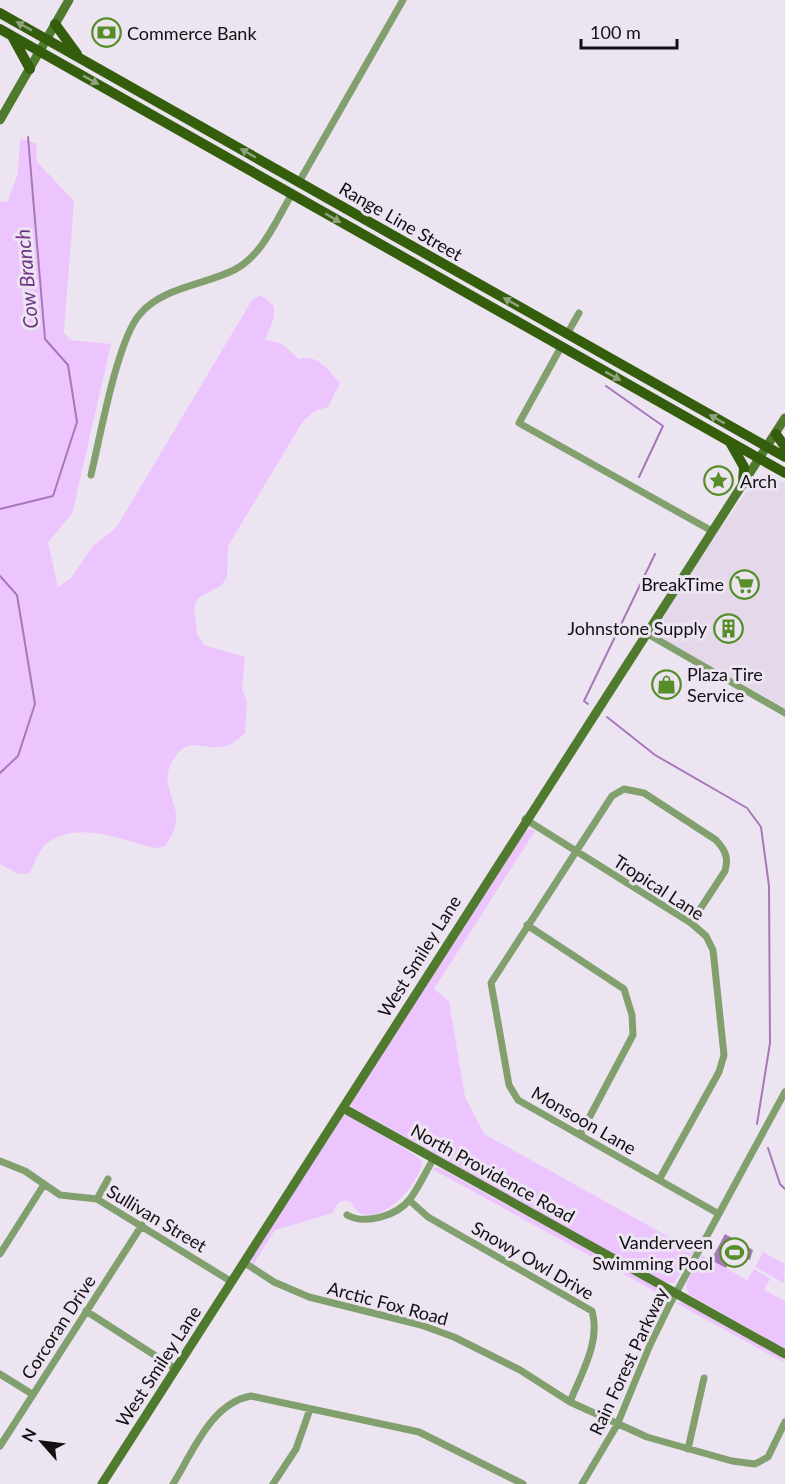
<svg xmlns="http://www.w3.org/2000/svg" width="785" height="1484" viewBox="0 0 785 1484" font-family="Lato,sans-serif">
<rect width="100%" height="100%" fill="#ede4f1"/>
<!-- built -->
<path fill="#e5d8eb" d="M766 474 785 483V708L656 635 657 625 702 555 748 490 759 477Z"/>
<!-- green -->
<path fill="#edc5fe" d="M20 139 36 143 37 162 74 201 64 332 70 340 111 344 72 514 48 542 58 587 71 578 93 546 116 528 252 300 261 295 274 306V318L265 340 281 343 299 359C318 354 328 370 340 383L328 407 315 411 303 421 228 546 227 576 222 585 198 598 194 607 197 634 204 645 245 657 242 689 247 702 245 733C215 764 196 732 178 753 147 791 198 805 164 847L155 848C122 840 77 819 46 844 39 850 34 864 30 873L19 874 0 864V202L8 201 18 173Z
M530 829 535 831 434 989 449 1001 465 1097 484 1134 694 1251 674 1283 663 1282 352 1107 350 1102 524 831Z
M344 1115 350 1116 418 1157 422 1163C419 1184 384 1224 360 1213 356 1211 354 1206 351 1202 341 1198 336 1204 333 1213L275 1230 253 1265 251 1258 340 1118Z
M438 1167 665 1292 667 1298 432 1169Z
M763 1252 785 1264 784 1283 755 1267Z
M702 1255 747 1280 754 1269 770 1279 764 1290 785 1301V1349L688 1294 686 1283Z
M682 1302 780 1355 785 1363 676 1303Z"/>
<!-- water -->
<path fill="#a777bb" d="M725 1234 753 1250 750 1260 742 1257 737 1267 729 1263 726 1268 711 1260Z"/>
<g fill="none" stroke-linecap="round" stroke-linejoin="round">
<!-- stream -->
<path stroke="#a777bb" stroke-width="2" d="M606 386 663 426 639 477
M0 509 53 496 77 422 68 365 45 339 28 137
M0 576 17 595 35 704 18 756 0 773
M588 704 584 701 655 554
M607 717 655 755 747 808 761 827 769 886 770 1043 757 1124
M768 1148 780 1184 785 1189"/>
<!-- street -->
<path stroke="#81a06e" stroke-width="7" d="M299 182 403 0
M567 334 579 313
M561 347 519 423 712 531
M91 475C100 438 117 340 140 314 163 287 204 285 234 270 263 255 276 220 292 194
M646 633 785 713
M525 819 691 923 706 936 713 950 724 1055 719 1072 659 1180
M691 923 725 871C729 857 725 850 716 840L644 793 624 789 612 796 491 983 509 1085 518 1100 719 1214
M527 925 624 989 632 1015 633 1035 580 1135
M0 1161 25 1171 60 1195 97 1199 232 1282
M97 1199 108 1179
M409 1200 428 1217 592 1311C601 1341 581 1374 570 1402
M347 1215C365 1225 397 1216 410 1199 419 1187 426 1171 434 1158
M0 1254 43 1186
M245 1263 274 1282 309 1297 421 1325 454 1337 520 1370 570 1402 647 1437 732 1461 755 1464 768 1457 785 1422
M86 1311 176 1369
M0 1374 32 1394
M0 1446 142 1225
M688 1449 704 1378
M173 1484C193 1452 211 1403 251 1396L419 1432 523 1484
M273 1484 296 1449 310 1409
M582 1484 617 1425 650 1345 670 1304 785 1092"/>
<!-- secondary -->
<path stroke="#507b2f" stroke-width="9" d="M0 120 69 0
M343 1108 785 1354
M102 1484 785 418"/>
<!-- primary -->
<path stroke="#345e0c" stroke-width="10" d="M0 13 785 457
M55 24 77 54
M0 29 785 473
M12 36 30 69
M776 434 785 447
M731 444 744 467 743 484"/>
</g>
<!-- one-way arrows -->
<defs><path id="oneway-solid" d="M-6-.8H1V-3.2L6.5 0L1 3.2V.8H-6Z" transform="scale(1.5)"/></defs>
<g fill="#90a17e">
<use href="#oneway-solid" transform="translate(24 26) rotate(-151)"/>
<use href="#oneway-solid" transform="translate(91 80) rotate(29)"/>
<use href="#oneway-solid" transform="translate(248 153) rotate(-150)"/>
<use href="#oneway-solid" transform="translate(333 218) rotate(30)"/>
<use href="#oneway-solid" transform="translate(511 302) rotate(-151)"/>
<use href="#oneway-solid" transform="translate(613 376) rotate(29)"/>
<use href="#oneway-solid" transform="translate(717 419) rotate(-150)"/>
</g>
<!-- icons -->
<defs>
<symbol id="bank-ring" viewBox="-11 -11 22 22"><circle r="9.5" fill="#ede4f1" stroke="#578e29" stroke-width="1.5"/><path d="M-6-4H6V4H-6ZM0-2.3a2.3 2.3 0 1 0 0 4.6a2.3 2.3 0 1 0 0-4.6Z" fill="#578e29"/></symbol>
<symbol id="sight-ring" viewBox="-11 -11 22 22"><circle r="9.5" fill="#ede4f1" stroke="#578e29" stroke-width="1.5"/><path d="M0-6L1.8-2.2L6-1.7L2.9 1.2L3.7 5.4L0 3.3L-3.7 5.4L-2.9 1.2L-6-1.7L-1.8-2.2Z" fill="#578e29"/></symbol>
<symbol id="supermarket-ring" viewBox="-11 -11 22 22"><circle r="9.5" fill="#ede4f1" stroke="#578e29" stroke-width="1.5"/><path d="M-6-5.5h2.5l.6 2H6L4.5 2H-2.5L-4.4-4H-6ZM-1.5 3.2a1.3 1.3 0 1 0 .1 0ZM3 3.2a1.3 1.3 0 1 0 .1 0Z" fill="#578e29"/></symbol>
<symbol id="building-ring" viewBox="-11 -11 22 22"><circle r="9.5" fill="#ede4f1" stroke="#578e29" stroke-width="1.5"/><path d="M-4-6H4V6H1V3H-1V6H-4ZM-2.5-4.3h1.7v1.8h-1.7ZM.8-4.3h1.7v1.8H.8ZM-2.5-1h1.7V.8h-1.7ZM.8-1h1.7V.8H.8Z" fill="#578e29"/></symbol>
<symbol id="shop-ring" viewBox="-11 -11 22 22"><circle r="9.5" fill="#ede4f1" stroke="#578e29" stroke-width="1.5"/><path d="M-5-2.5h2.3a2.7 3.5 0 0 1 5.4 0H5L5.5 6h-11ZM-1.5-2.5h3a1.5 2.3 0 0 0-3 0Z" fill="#578e29"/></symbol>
<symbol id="stadium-ring" viewBox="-11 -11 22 22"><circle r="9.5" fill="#ede4f1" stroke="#578e29" stroke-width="1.5"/><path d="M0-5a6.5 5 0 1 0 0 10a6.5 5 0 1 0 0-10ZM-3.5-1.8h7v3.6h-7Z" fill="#578e29"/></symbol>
</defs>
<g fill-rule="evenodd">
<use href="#bank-ring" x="90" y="16" width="33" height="33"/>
<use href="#sight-ring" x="702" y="464" width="33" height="33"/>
<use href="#supermarket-ring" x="728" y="568" width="33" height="33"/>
<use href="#building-ring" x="712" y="612" width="33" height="33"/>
<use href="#shop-ring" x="650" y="668" width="33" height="33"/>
<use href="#stadium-ring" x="718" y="1236" width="33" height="33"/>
</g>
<g text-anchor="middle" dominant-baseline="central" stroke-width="6" stroke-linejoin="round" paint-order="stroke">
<!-- poi labels -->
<g font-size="18" fill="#131014" stroke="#ede4f1" text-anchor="start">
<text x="127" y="33">Commerce Bank</text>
<text x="740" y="481">Arch</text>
<text x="724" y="584" text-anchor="end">BreakTime</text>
<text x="707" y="628" text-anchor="end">Johnstone Supply</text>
<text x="687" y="674">Plaza Tire<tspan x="687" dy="21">Service</tspan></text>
<text x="713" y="1242" text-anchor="end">Vanderveen<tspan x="713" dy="21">Swimming Pool</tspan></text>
</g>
<!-- street labels -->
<g font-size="18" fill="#131014" stroke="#ede4f1">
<text transform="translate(401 221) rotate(30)">Range Line Street</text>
<text transform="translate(659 887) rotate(33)">Tropical Lane</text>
<text transform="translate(419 956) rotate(-58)">West Smiley Lane</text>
<text transform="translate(584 1120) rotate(30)">Monsoon Lane</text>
<text transform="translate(493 1173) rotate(29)">North Providence Road</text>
<text transform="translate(157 1218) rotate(31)">Sullivan Street</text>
<text transform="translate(533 1260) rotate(30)">Snowy Owl Drive</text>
<text transform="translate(388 1303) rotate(15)">Arctic Fox Road</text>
<text transform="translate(58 1327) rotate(-57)">Corcoran Drive</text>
<text transform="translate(628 1361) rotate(-65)">Rain Forest Parkway</text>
<text transform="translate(158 1366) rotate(-57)">West Smiley Lane</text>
</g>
<!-- water labels -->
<g font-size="20" font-style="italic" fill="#703487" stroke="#ede4f1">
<text transform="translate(26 279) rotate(-95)">Cow Branch</text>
</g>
</g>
<!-- north arrow -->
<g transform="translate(42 1442) rotate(298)" stroke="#ede4f1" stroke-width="4.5" paint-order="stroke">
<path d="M0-4.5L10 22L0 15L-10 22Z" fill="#131014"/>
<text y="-9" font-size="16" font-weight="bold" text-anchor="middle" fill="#131014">N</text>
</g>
<!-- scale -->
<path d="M581 39v9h96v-9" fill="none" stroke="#131014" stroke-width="3"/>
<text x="590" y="39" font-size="18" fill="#131014" stroke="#ede4f1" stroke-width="4.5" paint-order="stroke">100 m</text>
</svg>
